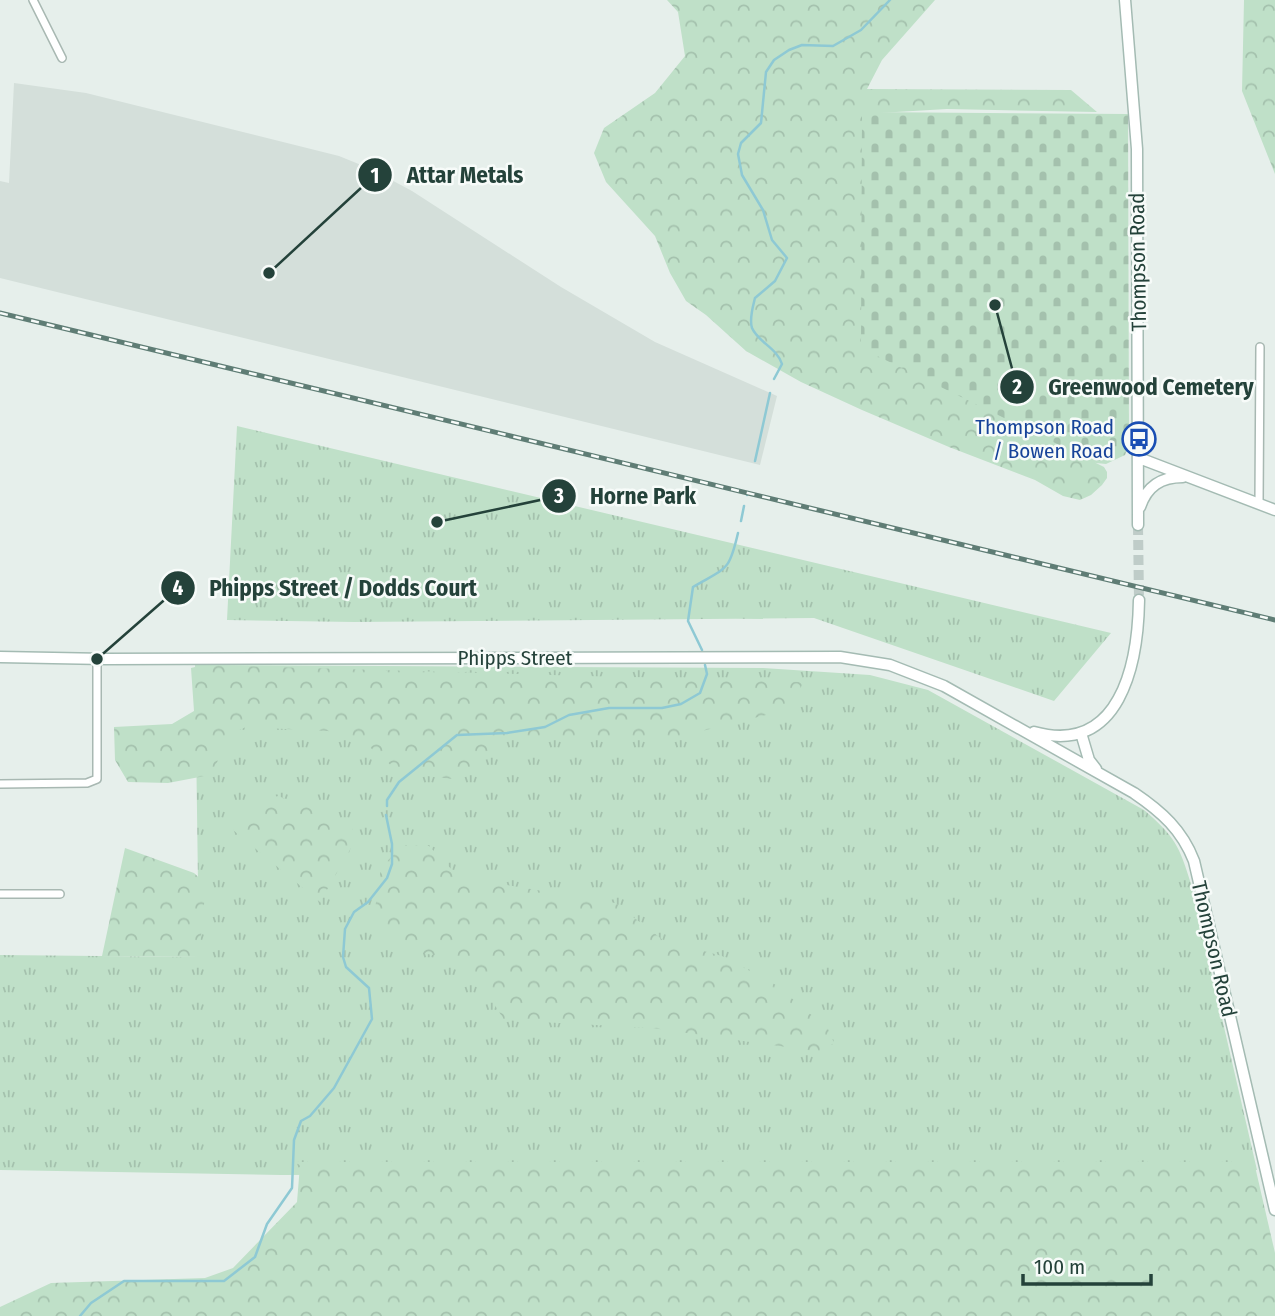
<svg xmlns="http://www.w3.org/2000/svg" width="1275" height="1316" viewBox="0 0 1275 1316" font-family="'Fira Sans Condensed',sans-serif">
<defs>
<pattern id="grass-tufts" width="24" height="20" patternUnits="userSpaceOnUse" patternTransform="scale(1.75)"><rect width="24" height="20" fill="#bfe0c8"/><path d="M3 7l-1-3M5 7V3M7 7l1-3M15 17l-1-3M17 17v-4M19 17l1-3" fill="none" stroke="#a4c1ad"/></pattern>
<pattern id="forest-crowns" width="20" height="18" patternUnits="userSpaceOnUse" patternTransform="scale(1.75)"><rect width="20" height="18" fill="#bfe0c8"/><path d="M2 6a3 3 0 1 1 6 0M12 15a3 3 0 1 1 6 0" fill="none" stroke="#a4c1ad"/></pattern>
<pattern id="cemetery-stones" width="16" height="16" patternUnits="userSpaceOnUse" patternTransform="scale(1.75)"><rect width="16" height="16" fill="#bfe0c8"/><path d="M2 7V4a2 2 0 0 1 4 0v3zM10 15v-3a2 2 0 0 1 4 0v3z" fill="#a4c1ad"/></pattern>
</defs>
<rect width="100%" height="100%" fill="#e6efeb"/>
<!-- built -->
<path fill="#d4dfda" d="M14 83 86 93 339 156 371 169 412 191 561 287 655 342 777 396 760 465 0 278V181L9 183Z"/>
<!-- grass -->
<path fill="url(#grass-tufts)" d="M237 426 1111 633 1054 701 814 618 354 622 227 620Z
M195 665 763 668 870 675 928 690 1144 810C1175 837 1179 845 1191 884L1257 1170 1178 1175 723 1173 281 1175 0 1170V955L199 957Z"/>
<!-- forest -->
<path fill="url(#forest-crowns)" d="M667 0H935L882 60 867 89 1071 90 1097 112 947 109 862 114 1096 463 1104 467 1107 472V478L1102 485 1091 495 1080 500 1063 496 1035 480 949 447 862 410 801 382 746 351 706 315 686 301 670 273 655 236 606 182 594 153 604 128 655 93 685 56 678 12Z
M1244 0H1275V174L1242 91Z
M203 665 803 682 795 702 766 715 666 740 509 738 453 779 400 773 365 743 328 731 246 727 233 733 210 775 168 783 128 782 115 760 114 727 172 724 194 711 191 668Z
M278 796 351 822 355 841 320 902 233 830 256 803Z
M404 845 429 846 459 877 615 903 663 940 722 956 776 985 828 1029 834 1043 821 1052 652 1028 504 1020 467 960 407 951 373 923 381 867Z
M125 848 194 873 206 884 199 957 102 956Z
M293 1162H1254L1275 1253V1316H0V1307L51 1283 205 1278 233 1268 297 1202 300 1165Z"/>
<!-- cemetery -->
<path fill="url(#cemetery-stones)" d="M862 112 1128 114 1129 444 1125 455 1106 464 1096 463 861 348Z"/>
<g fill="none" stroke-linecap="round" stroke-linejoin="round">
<!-- stream -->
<path stroke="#8ec9d4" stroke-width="2.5" d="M774 379 782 364C777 348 758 342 752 328 749 319 753 306 755 298L775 281 787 258 772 240 763 210 742 175 738 154 741 143 761 123 766 72 774 60 789 50 802 45 833 46 861 30 890 0
M755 461 770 393
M747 495V493
M741 521 744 506
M702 650 688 621 693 587C727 567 729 572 738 533
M387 806V800L399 782 457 735 507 733 545 727 569 715 609 708H662L681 704 700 693 707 674 705 665
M80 1316 91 1303 124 1281H224L255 1257 267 1224 292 1188 294 1140 301 1121 310 1116 334 1088 372 1019 369 988 346 967 343 957 345 929 354 912 368 902 387 878 392 864V844L386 815"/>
<!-- secondary-tunnel -->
<path stroke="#bfccc8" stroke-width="10" stroke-dasharray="10 5" stroke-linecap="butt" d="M1138 525 1139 600"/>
<defs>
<path id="street" d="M33 0 62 58
M1259 503 1260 347
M0 784 87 783 97 779V659
M0 894H60"/>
<path id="secondary" d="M1125 0 1137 149 1138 525
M1139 458 1275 510
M1140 507C1147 486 1161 477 1183 477
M0 657 106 659 840 657 890 665 944 686 1134 793C1162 812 1182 830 1194 861L1275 1210
M1034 732C1120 756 1138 664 1139 600
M1081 733 1089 760 1096 769"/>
</defs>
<!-- street casing -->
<use href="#street" stroke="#a8b8b2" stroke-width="10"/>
<!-- secondary casing -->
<use href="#secondary" stroke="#a4bbb3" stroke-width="13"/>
<!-- street -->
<use href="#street" stroke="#fff" stroke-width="7"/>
<!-- secondary -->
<use href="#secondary" stroke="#fff" stroke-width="10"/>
<defs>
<path id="rail" d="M0 313 1275 620"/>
</defs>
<!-- rail casing -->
<use href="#rail" stroke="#5f7d75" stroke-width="5"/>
<!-- rail -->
<use href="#rail" stroke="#f7fbf9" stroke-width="2.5" stroke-dasharray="8" stroke-linecap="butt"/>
</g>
<!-- icons -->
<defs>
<symbol id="bus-ring" viewBox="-11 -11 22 22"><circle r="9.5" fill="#f7fbf9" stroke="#1a4fb4" stroke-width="1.5"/><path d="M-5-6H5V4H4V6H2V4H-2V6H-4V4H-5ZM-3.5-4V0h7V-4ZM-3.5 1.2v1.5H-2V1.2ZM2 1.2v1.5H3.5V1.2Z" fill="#1a4fb4"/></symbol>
</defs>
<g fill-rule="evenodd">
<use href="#bus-ring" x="1120" y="420" width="38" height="38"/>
</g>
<g text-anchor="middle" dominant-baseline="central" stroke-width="5" stroke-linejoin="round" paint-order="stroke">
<!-- street labels -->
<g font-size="21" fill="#24423a" stroke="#f7fbf9">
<text transform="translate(1138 262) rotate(-91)">Thompson Road</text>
<text x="515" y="658">Phipps Street</text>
<text transform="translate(1214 949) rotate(77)">Thompson Road</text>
</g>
<!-- transit labels -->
<g font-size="21" fill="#164399" stroke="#f7fbf9" text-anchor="end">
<text x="1114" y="427">Thompson Road<tspan x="1114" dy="24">/ Bowen Road</tspan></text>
</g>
</g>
<!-- callouts -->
<path fill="none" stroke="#24423a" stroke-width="2.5" d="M269 273L375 175M995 305L1017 387M437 522L559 496M97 659L178 588"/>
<g fill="#24423a" stroke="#f7fbf9" stroke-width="2.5">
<circle cx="269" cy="273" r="7"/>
<circle cx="995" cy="305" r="7"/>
<circle cx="437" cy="522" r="7"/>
<circle cx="97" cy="659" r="7"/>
<circle cx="375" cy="175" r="18"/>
<circle cx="1017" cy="387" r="18"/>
<circle cx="559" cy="496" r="18"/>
<circle cx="178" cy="588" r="18"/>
</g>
<g font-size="21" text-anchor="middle" font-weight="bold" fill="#fff">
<text x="375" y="183">1</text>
<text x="1017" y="394">2</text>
<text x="559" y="503">3</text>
<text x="178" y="595">4</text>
</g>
<g font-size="23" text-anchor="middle" font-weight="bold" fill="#24423a" stroke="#f7fbf9" stroke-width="5" stroke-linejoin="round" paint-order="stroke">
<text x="465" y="183">Attar Metals</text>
<text x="1151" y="395">Greenwood Cemetery</text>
<text x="643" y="504">Horne Park</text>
<text x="343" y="596">Phipps Street / Dodds Court</text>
</g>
<!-- scale -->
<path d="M1023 1274v10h128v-10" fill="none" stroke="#24423a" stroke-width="3.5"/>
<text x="1034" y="1274" font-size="21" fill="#24423a" stroke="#f7fbf9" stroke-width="5" paint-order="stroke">100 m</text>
</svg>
